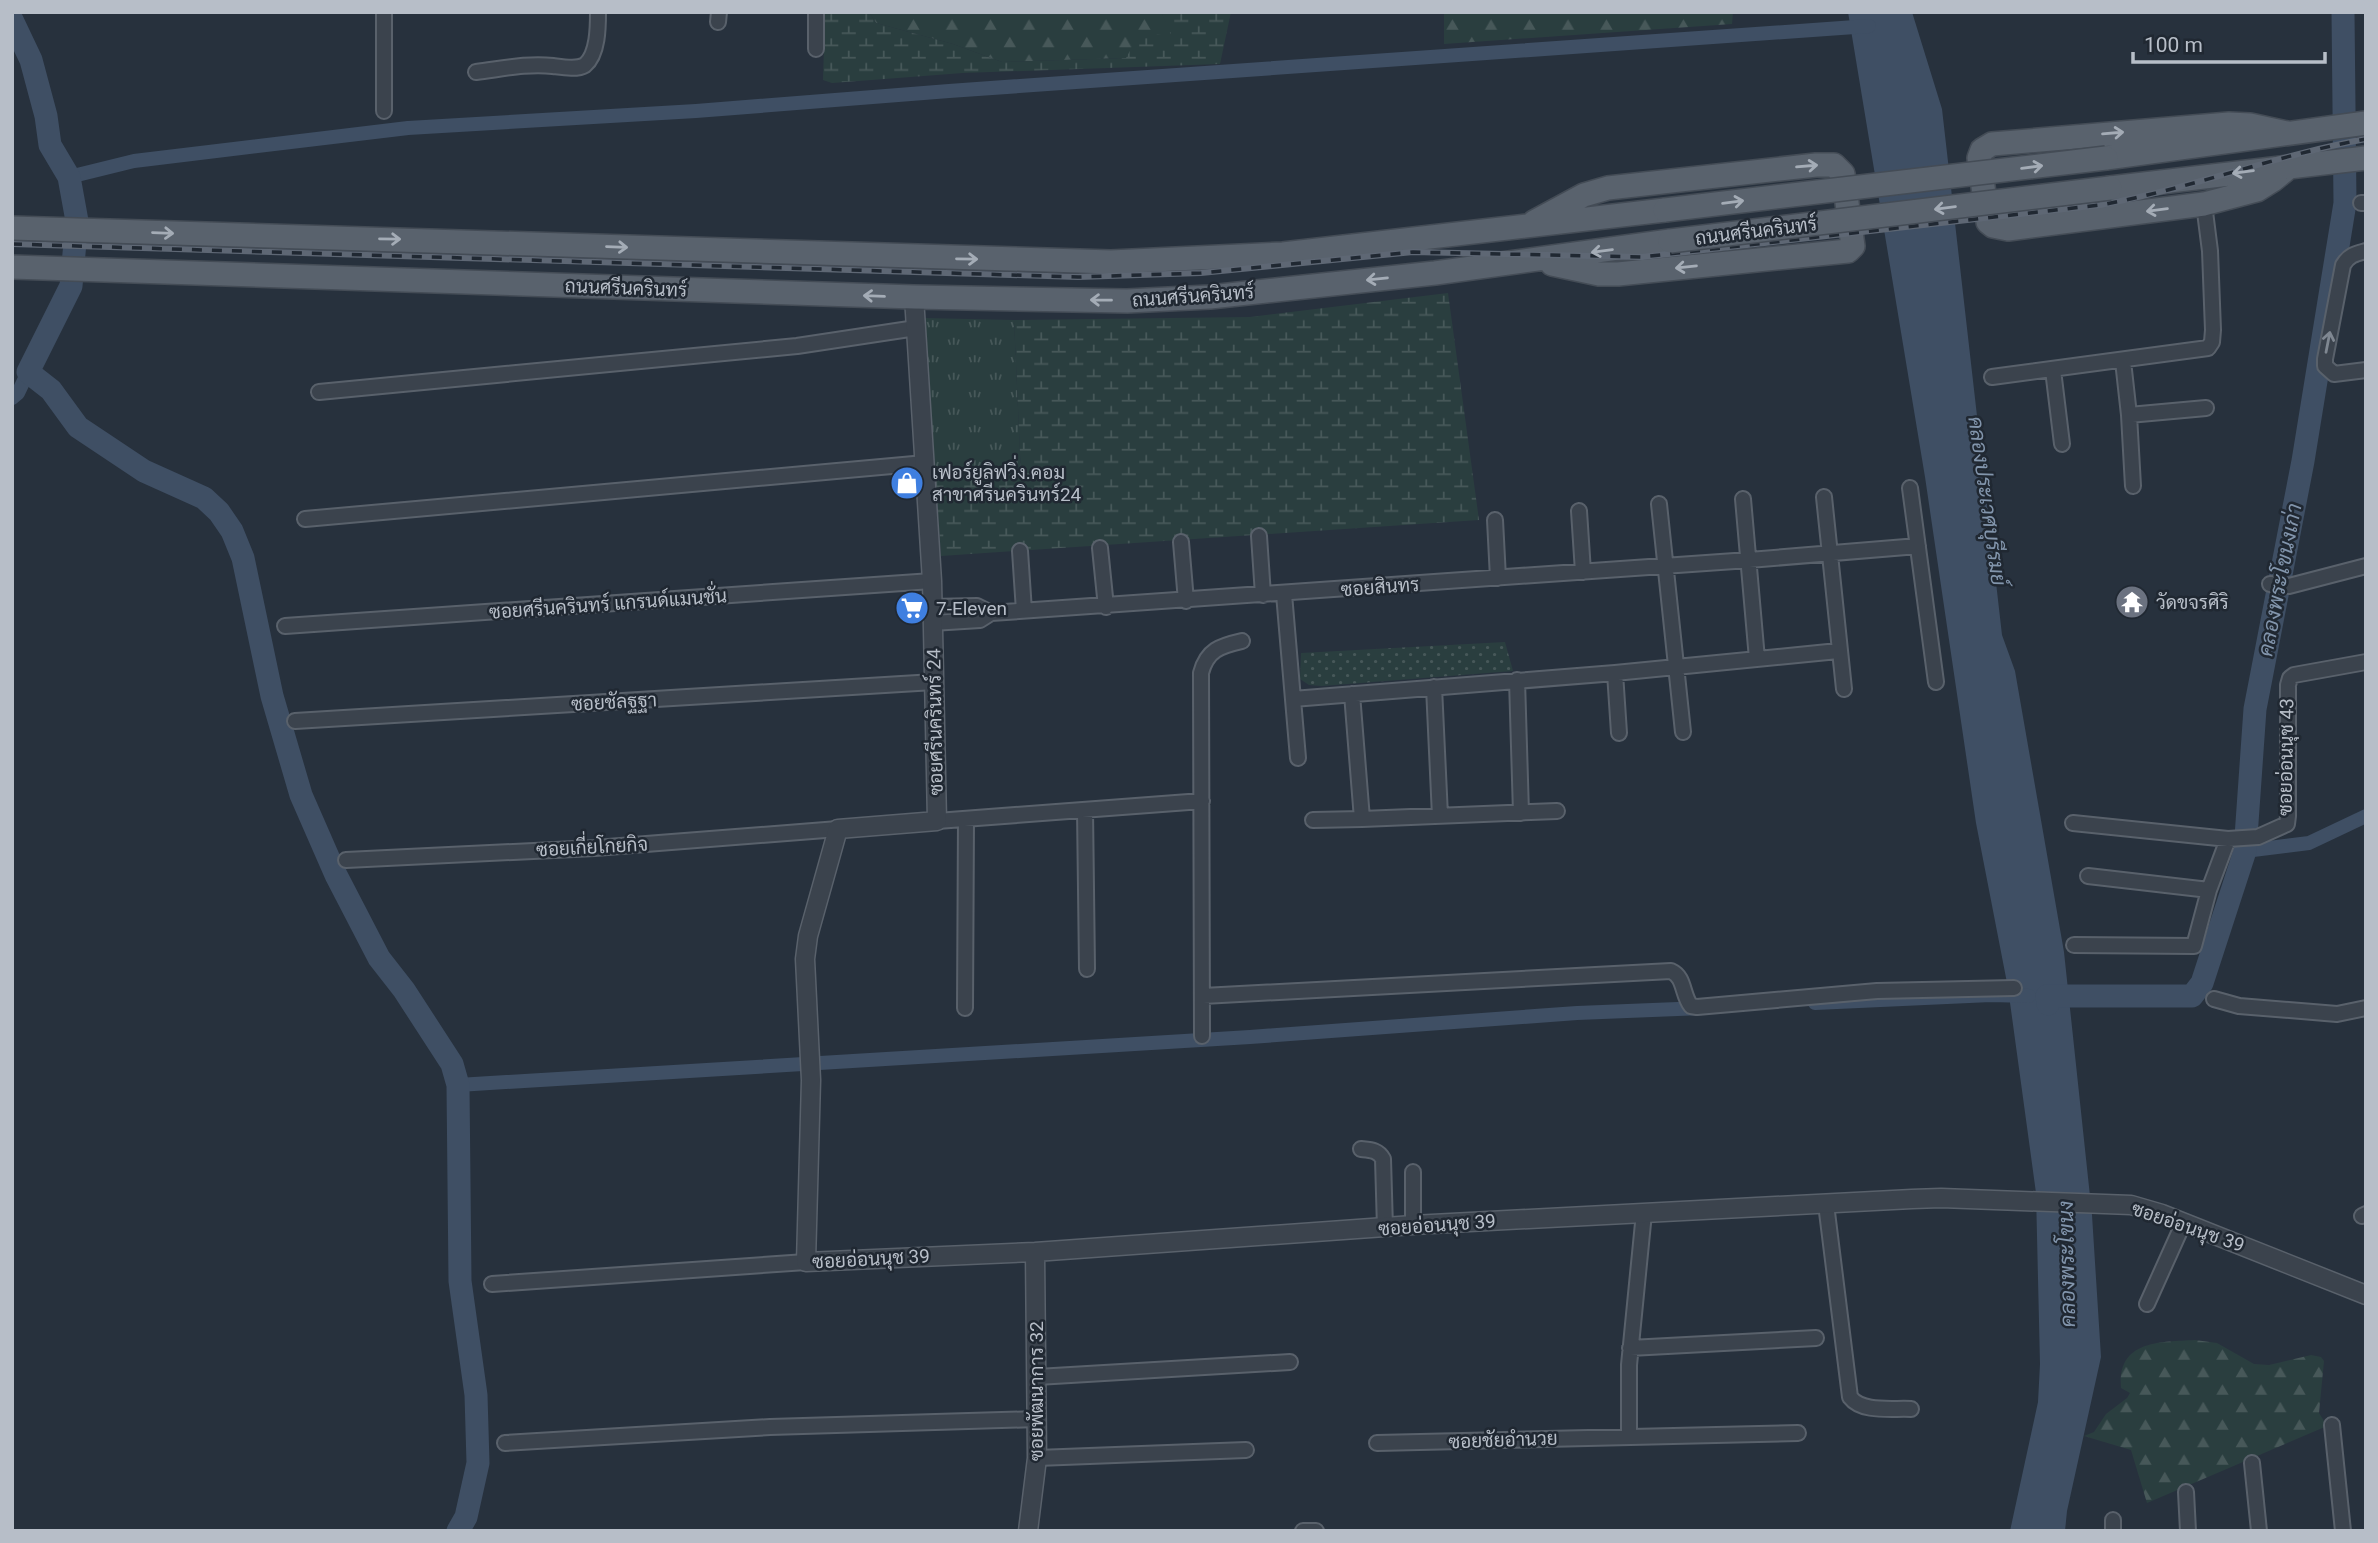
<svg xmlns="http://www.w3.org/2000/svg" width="2378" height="1543" viewBox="0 0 2378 1543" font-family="Roboto,Sarabun,sans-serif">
<defs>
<pattern id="grass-tufts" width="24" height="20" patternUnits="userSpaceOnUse" patternTransform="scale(1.75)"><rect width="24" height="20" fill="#2a3e3f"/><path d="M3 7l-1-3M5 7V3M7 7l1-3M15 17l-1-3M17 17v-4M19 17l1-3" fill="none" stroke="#475859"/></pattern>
<pattern id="forest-firs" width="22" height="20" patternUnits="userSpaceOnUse" patternTransform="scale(1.75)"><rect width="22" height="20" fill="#2a3e3f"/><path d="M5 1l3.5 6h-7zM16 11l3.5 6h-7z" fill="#475859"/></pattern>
<pattern id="wetland-marsh" width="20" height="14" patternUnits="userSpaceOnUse" patternTransform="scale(1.75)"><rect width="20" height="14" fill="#2a3e3f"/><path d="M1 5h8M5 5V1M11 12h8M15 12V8" fill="none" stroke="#475859"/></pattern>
<pattern id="garden-dots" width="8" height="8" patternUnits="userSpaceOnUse" patternTransform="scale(1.75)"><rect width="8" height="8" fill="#2a3e3f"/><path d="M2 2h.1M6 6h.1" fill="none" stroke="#475859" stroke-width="1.8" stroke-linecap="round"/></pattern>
</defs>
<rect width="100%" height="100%" fill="#27313d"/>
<!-- grass -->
<path fill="url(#grass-tufts)" d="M923 318 1014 320 1021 475 978 480 935 471Z"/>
<!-- forest -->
<path fill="url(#forest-firs)" d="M869 12H1161L1173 37 1126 58 1002 62 953 44 876 23Z
M1444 12H1733L1732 24 1444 44Z
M2195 1340 2217 1343 2254 1364 2269 1365 2311 1355 2321 1357 2324 1361 2319 1413 2327 1426 2147 1503 2131 1450 2084 1436 2094 1432 2106 1414 2127 1398 2130 1393 2121 1388C2117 1340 2160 1342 2195 1340Z"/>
<!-- wetland -->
<path fill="url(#wetland-marsh)" d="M825 12H869L876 23 953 44 1002 62 1126 58 1141 31 1172 37 1161 12H1231L1220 64 963 73 832 83 823 80Z
M1448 293 1479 520 941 556 935 471 978 480 1021 475 1014 320 1250 317Z"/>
<!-- garden -->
<path fill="url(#garden-dots)" d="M1505 642 1513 671 1322 686 1309 685 1300 679 1301 653Z"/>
<!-- water -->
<path fill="#3f4f64" d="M1848 12H1912L1942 109 2002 635 2015 671 2064 952 2092 1215 2101 1357 2067 1511 2065 1531H2010L2038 1402 2040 1364 2036 1193 2008 988 1976 823 1925 477Z"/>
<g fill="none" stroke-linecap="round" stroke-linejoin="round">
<!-- canal -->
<path stroke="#3f4f64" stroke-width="14" d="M69 177 134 161 408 128 696 111 949 91 1869 26
M12 398 18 393 28 372
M2245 851 2309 843 2366 816
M1815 1003 1991 995 2029 996
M458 1085 1250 1037 1577 1013 1703 1008"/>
<!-- river -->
<path stroke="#3f4f64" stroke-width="23" d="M12 20 31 60 46 116 50 145 69 177 77 221 71 286 28 372 51 390 78 427 144 471 204 498 219 512 232 531 243 558 272 696 301 795 336 875 379 958 404 990 452 1064 458 1085 460 1281 476 1395 478 1463 466 1517 458 1531
M2048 1004 2047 996H2192L2202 983 2245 851 2255 709 2303 461 2345 203 2343 12"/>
<defs>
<path id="minor" d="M718 22 719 12
M816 49V12
M476 72C501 69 527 63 553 66 561 67 577 70 585 65 598 54 598 27 598 12
M384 111V12
M2361 203H2366
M2366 251C2355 254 2349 255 2343 265L2325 359V366L2334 374 2366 370
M2123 361 2129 415 2133 486
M2053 370 2062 444
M1992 377 2208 348 2212 342 2213 330 2210 251 2204 204
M319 392 797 346 916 328
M2129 415 2206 408
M1910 488 1936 682
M1824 497 1844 689
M1743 499 1757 659
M1659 504 1683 732
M1579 511 1583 572
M305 519 925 463
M1495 520 1498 578
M1259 536 1263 595
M1181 542 1186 601
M1100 548 1106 607
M1020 551 1024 611
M2270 584 2289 586 2366 566
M1284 594 1298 758
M932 607 977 606 991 613
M932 623 980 620 991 613 1749 560 1918 546
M285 626 932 581
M1615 673 1619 733
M1517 680 1521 813
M1434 687 1440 816
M1293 699 1615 673 1838 651
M295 721 934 682
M1085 810 1087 969
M1362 819 1557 811
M1313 820 1362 819 1352 694
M937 821 1202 801
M2073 823 2228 839 2258 837 2287 824 2288 816V685L2290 678 2294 675 2366 662
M346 860 595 848 838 829
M2088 876 2209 890
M2074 945 2194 946 2209 890 2228 839
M1203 996 1671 971C1685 977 1682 995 1691 1006L1697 1007 1877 991 2014 988
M2214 999 2239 1006 2337 1014 2366 1008
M965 1008 966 819
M1202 1036 1201 673C1207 650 1220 646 1242 641
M1361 1149C1371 1150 1378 1150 1383 1159L1385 1228
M1413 1172V1225
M1826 1204 1850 1397C1862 1413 1892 1408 1911 1409
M2362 1216 2366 1214
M492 1284 806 1262
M2147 1304 2183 1224
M1630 1348 1816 1338
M1037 1377 1290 1362
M2332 1425 2343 1531
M1629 1437V1365L1644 1213
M505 1443 770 1427 1037 1419
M1377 1443 1798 1433
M1037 1458 1246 1450
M2252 1463 2259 1531
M2186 1492 2188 1531
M2113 1520V1531
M1303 1531H1316"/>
<path id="tertiary" d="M914 297 932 581 937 821 838 829 808 936 805 959 811 1080 806 1262 1035 1252 1413 1225 1912 1199 1941 1198 2131 1205 2162 1214 2366 1295
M1028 1531 1037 1458 1035 1252"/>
<path id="primary" d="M2287 133 2250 125 2229 124 1992 144 1982 150 1979 158 1988 222 1993 226 2008 229 2204 204 2257 190 2273 180 2289 167
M2106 158 2366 123
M2110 188 2366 158
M1534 222 1584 195 1608 188 1816 165H1834L1843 174 1853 246 1848 251 1618 274H1599L1552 264
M12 228 1111 262 1283 254 1665 210
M12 267 914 297 1127 301 1210 297 1435 273 1670 241"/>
</defs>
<!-- minor casing -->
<use href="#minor" stroke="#59616b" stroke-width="18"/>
<!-- tertiary casing -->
<use href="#tertiary" stroke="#59616b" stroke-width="21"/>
<!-- primary casing -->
<use href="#primary" stroke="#444c56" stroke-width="26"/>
<!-- minor -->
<use href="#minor" stroke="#3b434d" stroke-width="14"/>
<!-- tertiary -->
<use href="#tertiary" stroke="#3b434d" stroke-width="18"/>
<!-- primary -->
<use href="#primary" stroke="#59626d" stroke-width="23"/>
<defs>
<path id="rail" d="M12 244 1078 277 1201 273 1413 252 1642 257 2100 205C2190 189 2276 155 2366 139"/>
</defs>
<!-- rail casing -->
<use href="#rail" stroke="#5e6774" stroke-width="6"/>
<!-- rail -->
<use href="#rail" stroke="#202832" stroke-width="3.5" stroke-dasharray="10" stroke-linecap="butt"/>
<defs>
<path id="primary-bridge" d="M1665 210 2106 158
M1670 241 2110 188"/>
</defs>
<!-- primary-bridge casing -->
<use href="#primary-bridge" stroke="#444c56" stroke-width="26" stroke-linecap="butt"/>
<!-- primary-bridge -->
<use href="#primary-bridge" stroke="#59626d" stroke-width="23"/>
</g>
<!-- one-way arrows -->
<defs><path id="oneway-shaft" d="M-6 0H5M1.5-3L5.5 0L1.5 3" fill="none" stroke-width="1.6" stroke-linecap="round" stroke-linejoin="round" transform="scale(1.75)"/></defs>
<g stroke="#a4acb6">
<use href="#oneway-shaft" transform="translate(2113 133) rotate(-5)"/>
<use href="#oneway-shaft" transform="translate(1807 166) rotate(-5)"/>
<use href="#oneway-shaft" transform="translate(2032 167) rotate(-7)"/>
<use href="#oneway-shaft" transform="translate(2243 172) rotate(173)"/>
<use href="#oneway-shaft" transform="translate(1733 202) rotate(-7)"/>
<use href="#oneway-shaft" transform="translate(1945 208) rotate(173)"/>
<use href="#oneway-shaft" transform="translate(2157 210) rotate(173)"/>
<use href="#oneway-shaft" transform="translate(163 233) rotate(2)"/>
<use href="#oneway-shaft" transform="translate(390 239) rotate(1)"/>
<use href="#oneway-shaft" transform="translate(617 247) rotate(2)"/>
<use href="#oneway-shaft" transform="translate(1602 251) rotate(172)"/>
<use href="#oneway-shaft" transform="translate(967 259) rotate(1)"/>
<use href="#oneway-shaft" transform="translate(1686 267) rotate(174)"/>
<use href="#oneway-shaft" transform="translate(1377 279) rotate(174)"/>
<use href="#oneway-shaft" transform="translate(874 296) rotate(-178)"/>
<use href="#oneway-shaft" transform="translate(1101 300) rotate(-179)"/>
</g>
<use stroke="#7f8791" href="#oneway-shaft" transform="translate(2328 342) rotate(-79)"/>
<!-- icons -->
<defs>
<symbol id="shop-disc" viewBox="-11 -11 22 22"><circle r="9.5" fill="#3f7fe0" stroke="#202832"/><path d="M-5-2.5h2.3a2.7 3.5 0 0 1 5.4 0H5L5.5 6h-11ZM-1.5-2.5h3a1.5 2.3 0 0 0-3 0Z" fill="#fff"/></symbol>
<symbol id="temple-disc" viewBox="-11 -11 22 22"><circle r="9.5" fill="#6b7280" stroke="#202832"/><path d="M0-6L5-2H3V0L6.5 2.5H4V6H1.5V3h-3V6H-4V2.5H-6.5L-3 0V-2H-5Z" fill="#fff"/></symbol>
<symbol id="supermarket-disc" viewBox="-11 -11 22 22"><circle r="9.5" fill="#3f7fe0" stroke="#202832"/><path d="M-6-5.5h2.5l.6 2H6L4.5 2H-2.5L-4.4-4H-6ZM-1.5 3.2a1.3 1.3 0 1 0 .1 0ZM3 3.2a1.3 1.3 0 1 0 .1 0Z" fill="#fff"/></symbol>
</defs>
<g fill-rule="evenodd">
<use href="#shop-disc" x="888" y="464" width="38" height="38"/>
<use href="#temple-disc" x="2113" y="583" width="38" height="38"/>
<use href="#supermarket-disc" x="893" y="589" width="38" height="38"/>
</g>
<g text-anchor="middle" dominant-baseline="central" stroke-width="5" stroke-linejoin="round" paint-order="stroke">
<!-- street labels -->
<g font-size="19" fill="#b7bec8" stroke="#202832">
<text transform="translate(1756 231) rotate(-7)">ถนนศรีนครินทร์</text>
<text transform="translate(626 288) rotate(2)">ถนนศรีนครินทร์</text>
<text transform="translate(1193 296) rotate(-4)">ถนนศรีนครินทร์</text>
<text transform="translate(1380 587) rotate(-4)">ซอยสินทร</text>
<text transform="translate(608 604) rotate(-4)">ซอยศรีนครินทร์ แกรนด์แมนชั่น</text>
<text transform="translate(614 702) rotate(-3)">ซอยชัลฐฐา</text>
<text transform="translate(935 722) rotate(-91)">ซอยศรีนครินทร์ 24</text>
<text transform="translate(2286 757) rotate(-89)">ซอยอ่อนนุช 43</text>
<text transform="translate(592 847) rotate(-3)">ซอยเกี่ยโกยกิจ</text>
<text transform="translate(1437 1225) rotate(-4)">ซอยอ่อนนุช 39</text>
<text transform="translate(2188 1227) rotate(19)">ซอยอ่อนนุช 39</text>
<text transform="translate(871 1259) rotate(-3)">ซอยอ่อนนุช 39</text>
<text transform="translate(1036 1391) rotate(-90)">ซอยพัฒนาการ 32</text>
<text transform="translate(1503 1440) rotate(-2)">ซอยชัยอำนวย</text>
</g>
<!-- poi labels -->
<g font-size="19" fill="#b7bec8" stroke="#202832" text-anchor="start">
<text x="932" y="472">เฟอร์ยูลิฟวิ่ง.คอม<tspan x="932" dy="22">สาขาศรีนครินทร์24</tspan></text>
<text x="2156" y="602">วัดขจรศิริ</text>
<text x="936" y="608">7-Eleven</text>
</g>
<!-- water labels -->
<g font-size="21" font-style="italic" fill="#8295ac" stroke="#202832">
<text transform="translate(1987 501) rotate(82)">คลองประเวศบุรีรมย์</text>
<text transform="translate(2280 580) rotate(-79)">คลองพระโขนงเก่า</text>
<text transform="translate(2067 1264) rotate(-91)">คลองพระโขนง</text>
</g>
</g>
<!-- border -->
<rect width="2378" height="1543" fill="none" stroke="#b7bec8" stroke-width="28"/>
<!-- scale -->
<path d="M2133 52v10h192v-10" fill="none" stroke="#b7bec8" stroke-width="3.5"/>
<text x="2144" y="52" font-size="21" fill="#b7bec8" stroke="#202832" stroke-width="5" paint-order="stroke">100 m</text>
</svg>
